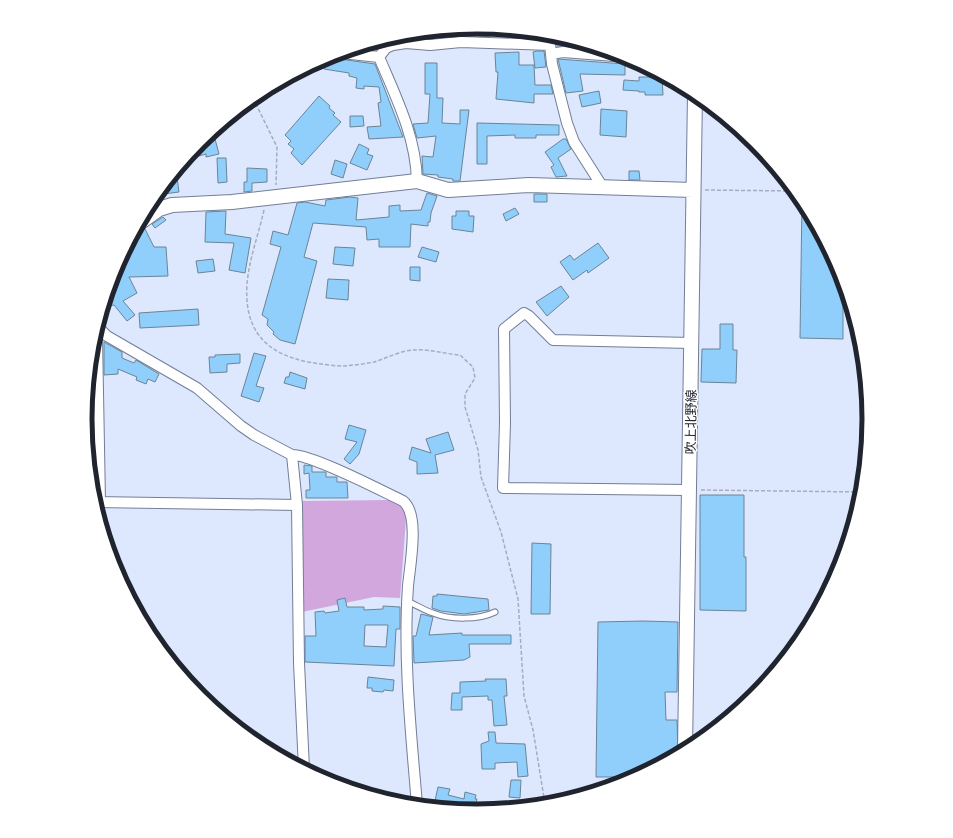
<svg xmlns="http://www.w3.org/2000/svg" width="953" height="838" viewBox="0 0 953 838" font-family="'Asap Condensed','Noto Sans JP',sans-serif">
<rect width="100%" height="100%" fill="#dde8fe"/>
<!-- park -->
<path fill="#d2a7de" d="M390 500C400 505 405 507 406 519L400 598 374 597 302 612 301 501Z"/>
<!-- building -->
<path fill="#90cffb" stroke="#6a8496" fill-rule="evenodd" d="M479 27 489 28V36H479Z
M556 35 577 42V47L557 46Z
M537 51H544L546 67 535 68 533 52Z
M519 52V65H534L535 85H551L553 94H534V103L496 99 498 72H496L495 53Z
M334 55 340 59 375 64 403 137 369 139 367 127 381 126 378 103 381 102 379 87 364 86V89L356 88 357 78 349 76V73L324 69 326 57Z
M558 59 625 64V75L580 74 583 91 566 93Z
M425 63H437V98H443L442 123 460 124V110H469L460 181H453V179L438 177V175L423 174 422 156 433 157 436 136 417 138 413 124 428 123 430 94H425Z
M653 71 662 76 663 95H645V92H639V91L623 90 624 80 639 81V77H653Z
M599 91 601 103 582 107 579 95Z
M319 96 330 106 329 108 335 113 333 115 341 122 302 165 291 153 294 149 288 144 291 141 285 135Z
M601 109 627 111 626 137 600 135Z
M350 116H363L364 126 350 127Z
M477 123 559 125V135H536V138H515V135L487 136V164H477Z
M215 139 219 154 206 157V154L199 156 198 153 189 154 199 142Z
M563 139H566L571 149 558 158 567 176 556 177 551 167 554 165 545 152Z
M359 144 369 149 367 154 373 156 367 170 350 163Z
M217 158H226L227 182 218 183Z
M335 160 347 164 343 178 331 174Z
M247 168 267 169V182L252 183V191L244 192V182H247Z
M176 170 179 192 156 195 166 183Z
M629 171H639L640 180H629Z
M427 193 437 196 431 213 430 222H428V226L411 224 410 247H379V239L367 240 366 227 313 223 304 257 317 261 295 344 280 340 273 334 274 332 267 325 268 319 262 315 281 247 270 244 273 231 288 235 297 203 305 202 325 206 326 200 350 197 358 198 356 220 389 217V206L400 205V211L421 210Z
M534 194H547V202H534Z
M802 201 839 269 843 285V339L800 338Z
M515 208 519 214 506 221 503 214Z
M226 211 225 234 251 238 245 273 229 270 234 243 205 242 206 212Z
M456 211H469V216H474L473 232 452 229V216H456Z
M163 217 166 220 155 228 152 224Z
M145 229 154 247H166L168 276 129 277 137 293 123 301 135 315 127 321 114 305 103 307 114 269 132 236Z
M598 243 609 258 588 273 587 270 573 280 560 262 570 255 574 260Z
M335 247 355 248 353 266 333 264Z
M422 247 439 252 436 262 418 257Z
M213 259 215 271 198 273 196 261Z
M410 267H420V281L410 280Z
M328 279 349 280 348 300 326 298Z
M561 286 569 297 547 316 536 302Z
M198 309 199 325 140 328 139 313Z
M720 324H733V350H737L736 383 701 382 702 349H720Z
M104 342 122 352V358L134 363 136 360 159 374 155 382 148 379 146 384 136 380 137 377 118 369V374L104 375Z
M254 353 266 356 256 386 264 388 259 402 241 396Z
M240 354V363L227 364V372L210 373 209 357H215V355Z
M290 372 307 378 305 389 284 383 286 377H289Z
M349 425 366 430 359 454 350 464 344 459 357 442 345 439Z
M448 432 454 450 435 455 438 473 417 474V462L409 459 412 447 431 453 426 439Z
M304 465 312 466V472H326V477H337V482H347L348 498H306V490H310L309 473 304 474Z
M700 495H744V557H746V611L700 610Z
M532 543 551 544 550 614H531Z
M437 594 488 599 489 610 464 614 441 611 432 608 433 596H437Z
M345 598 347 607H364V610L383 609V606L400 607V629H396L394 666 305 662V636H316L315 612 324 611 325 613 339 611 337 600ZM365 625H388L386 647 364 646Z
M421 614 433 617 429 635 462 633V635H511V644H469L470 657 464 660 414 663 413 636H416Z
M643 621 678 622 677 692H665L666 720H677L678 754 634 777H596L598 622Z
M368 677 394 680 393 691 384 690 383 692 372 691V688H367Z
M485 679H506L507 696H504L507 725 494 726 492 700H488V696L462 697V710H451L452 693H460V682L486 681Z
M488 732H495L496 743 525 744 528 776 518 777 517 762 495 763V769H482L481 744 489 741Z
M511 780H521L520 798 509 797Z
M438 787 450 789 448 795 464 799 465 792 476 795 475 799H477L475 811 434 805Z"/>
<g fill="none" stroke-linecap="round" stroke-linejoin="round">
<defs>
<path id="lane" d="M407 601C416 605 424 610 433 613 450 620 479 620 495 612"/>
<path id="street" d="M549 34 552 64 567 123 574 142 602 186
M341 53 379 57
M551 54 563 52 627 57
M379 57 386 48 393 45 406 43 430 45 461 42 550 45
M379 57C396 97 416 137 417 181
M97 326 107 336 197 388 241 426 254 435 292 455C311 454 382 491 403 501 420 514 410 565 408 586 403 659 411 732 417 805
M100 329 97 337 100 502
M292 455 297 505 299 663 304 769
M690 490 503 488 505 423 504 329 524 313 529 316 553 340 692 343
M94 502 297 505"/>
<path id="secondary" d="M138 224 159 209 172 205 232 202 417 181 448 190 529 185 693 190
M685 750 695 94"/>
</defs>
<!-- lane casing -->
<use href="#lane" stroke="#727e96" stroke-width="7"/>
<!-- street casing -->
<use href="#street" stroke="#727e96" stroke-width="12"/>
<!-- secondary casing -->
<use href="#secondary" stroke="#727e96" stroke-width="16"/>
<!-- path -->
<path stroke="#a4adbf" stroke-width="1.5" stroke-dasharray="4 2" stroke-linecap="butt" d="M253 98 277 147 276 185
M705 190 794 191
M264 210C259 233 249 259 247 284 244 329 264 353 308 362 320 364 333 366 344 366 354 365 365 364 374 362 387 358 402 350 415 350 430 349 445 354 460 355L473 367 475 378 465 394V407L478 450 481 477 501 532 518 599 524 696 533 730 545 804
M701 490 861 492
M100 512 101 524"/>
<!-- lane -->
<use href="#lane" stroke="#fff" stroke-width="5"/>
<!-- street -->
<use href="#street" stroke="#fff" stroke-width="10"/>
<!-- secondary -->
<use href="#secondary" stroke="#fff" stroke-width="14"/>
</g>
<g text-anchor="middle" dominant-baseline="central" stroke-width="3" stroke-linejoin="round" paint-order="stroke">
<!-- street labels -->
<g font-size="13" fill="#20242e" stroke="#fff">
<text transform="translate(691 422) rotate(-89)">吹上北野線</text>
</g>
</g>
<!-- crop -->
<path d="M0 0H953V838H0ZM92 419a385 385 0 1 1 770 0a385 385 0 1 1-770 0Z" fill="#fff" fill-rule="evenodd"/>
<path fill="none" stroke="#20242e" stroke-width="5" d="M92 419a385 385 0 1 1 770 0a385 385 0 1 1-770 0Z"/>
</svg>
